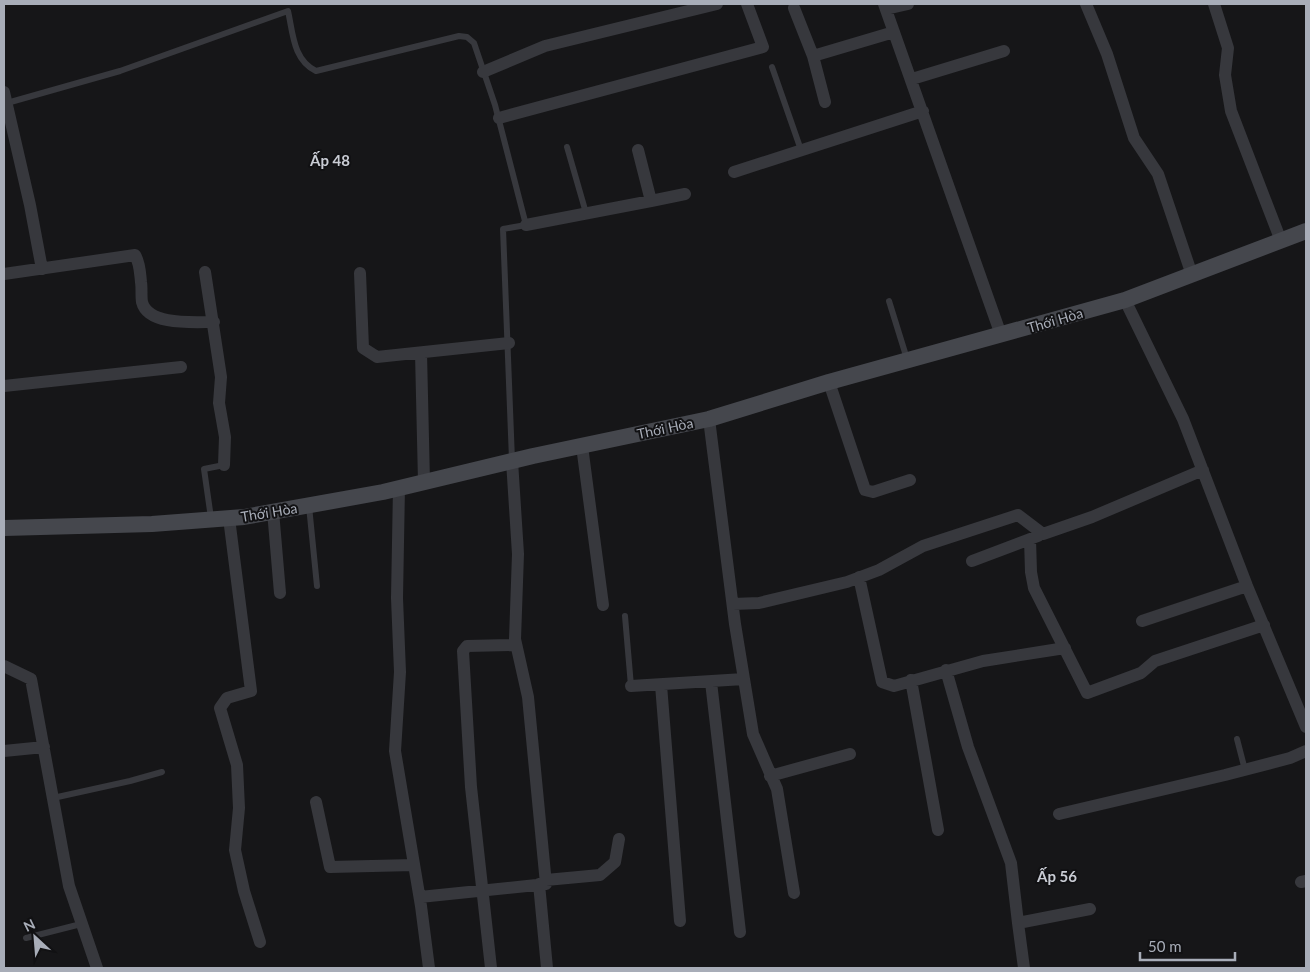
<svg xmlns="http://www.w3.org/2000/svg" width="1310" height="972" viewBox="0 0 1310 972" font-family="Lato,sans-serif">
<rect width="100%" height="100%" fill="#161618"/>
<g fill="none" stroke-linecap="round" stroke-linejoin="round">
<!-- lane -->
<path stroke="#37383d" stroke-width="6" d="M772 67 801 150
M7 103 120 71 288 11C293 33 293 60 316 71L459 36 467 37 474 43 495 105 526 225 503 229 512 460
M567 147 586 213
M889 301 907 359
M309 506 317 586
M211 518 204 469 224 465
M625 616 631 686
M1237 739 1245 770
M53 798 130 781 162 772
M26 938 81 924"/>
<!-- street -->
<path stroke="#37383d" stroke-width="12" d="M884 4 1001 335
M1086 4 1107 54 1134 138 1158 174 1192 275
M1214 4 1228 48 1225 75 1231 111 1281 241
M794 8 813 56 894 32
M886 9 908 4
M813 56 825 102
M483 72 545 46 717 4
M912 79 1004 51
M4 92 30 205 42 269
M499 118 763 47 747 4
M734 172 923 111
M651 201 685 194
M526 225 651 201 638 150
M205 272 221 377 219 403 225 437 224 465
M360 273 363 348 377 357 509 343
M4 274 135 255C140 263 140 273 141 282 142 288 141 296 142 302 148 326 194 322 214 322
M1125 300 1183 419 1247 586 1306 727
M421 353 424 482
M829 382 865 490 873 492 910 480
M4 386 181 367
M709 419 735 624 753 734 777 789 794 893
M582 446 603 605
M399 487 397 598 400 672 395 751 421 906 429 968
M273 511 280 593
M229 518 251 691 227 698 220 708 237 765 239 808 235 850 244 891 260 942
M1030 539 1031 572 1034 588 1087 693 1141 673 1155 661 1264 625
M972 561 1038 536
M859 577 882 682 894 686 983 661 1065 648
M733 604 759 603 847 582 879 570 923 546 1018 515 1043 534 1092 517 1203 470
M1142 621 1247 586
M4 666 31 679 69 886 97 968
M946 670 968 747 1011 863 1018 923 1090 909
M911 680 938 830
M711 682 740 932
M661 685 680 921
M631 686 744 679
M4 751 44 747
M770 776 850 754
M316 802 330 867 414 865
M1059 814 1225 775 1290 758 1306 751
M546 880 600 875 615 862 619 839
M1301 882 1306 881
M539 884 547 968
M420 897 546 884 528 697 515 639 518 554 512 461
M1018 923 1024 968
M491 968 471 787 463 651 467 646 516 645"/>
<!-- secondary -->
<path stroke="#45474d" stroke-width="16" d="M4 528 152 524 244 517 383 492 533 456 709 419 829 382 1125 300 1306 231"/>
</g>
<g text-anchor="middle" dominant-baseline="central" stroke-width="4" stroke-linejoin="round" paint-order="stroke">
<!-- street labels -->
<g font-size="14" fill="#a8adb8" stroke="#111113">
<text transform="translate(1055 320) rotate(-16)">Thới Hòa</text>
<text transform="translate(665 428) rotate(-12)">Thới Hòa</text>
<text transform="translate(269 512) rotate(-9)">Thới Hòa</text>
</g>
<!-- neighbourhood labels -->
<g font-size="15" font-weight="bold" fill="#c9ccd4" stroke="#111113">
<text x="330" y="160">Ấp 48</text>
<text x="1057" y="876">Ấp 56</text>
</g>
</g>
<!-- border -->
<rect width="1310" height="972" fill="none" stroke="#a8adb8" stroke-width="10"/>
<!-- north arrow -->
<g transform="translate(35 937) rotate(334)" stroke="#111113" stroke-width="4" paint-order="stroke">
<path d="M0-4L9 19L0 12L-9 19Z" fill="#a8adb8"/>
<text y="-8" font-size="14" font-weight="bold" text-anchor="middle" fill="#a8adb8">N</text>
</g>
<!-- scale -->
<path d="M1140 952v8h95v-8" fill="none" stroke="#a8adb8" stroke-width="2.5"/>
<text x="1148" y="952" font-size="15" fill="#a8adb8" stroke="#111113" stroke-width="4" paint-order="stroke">50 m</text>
</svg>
